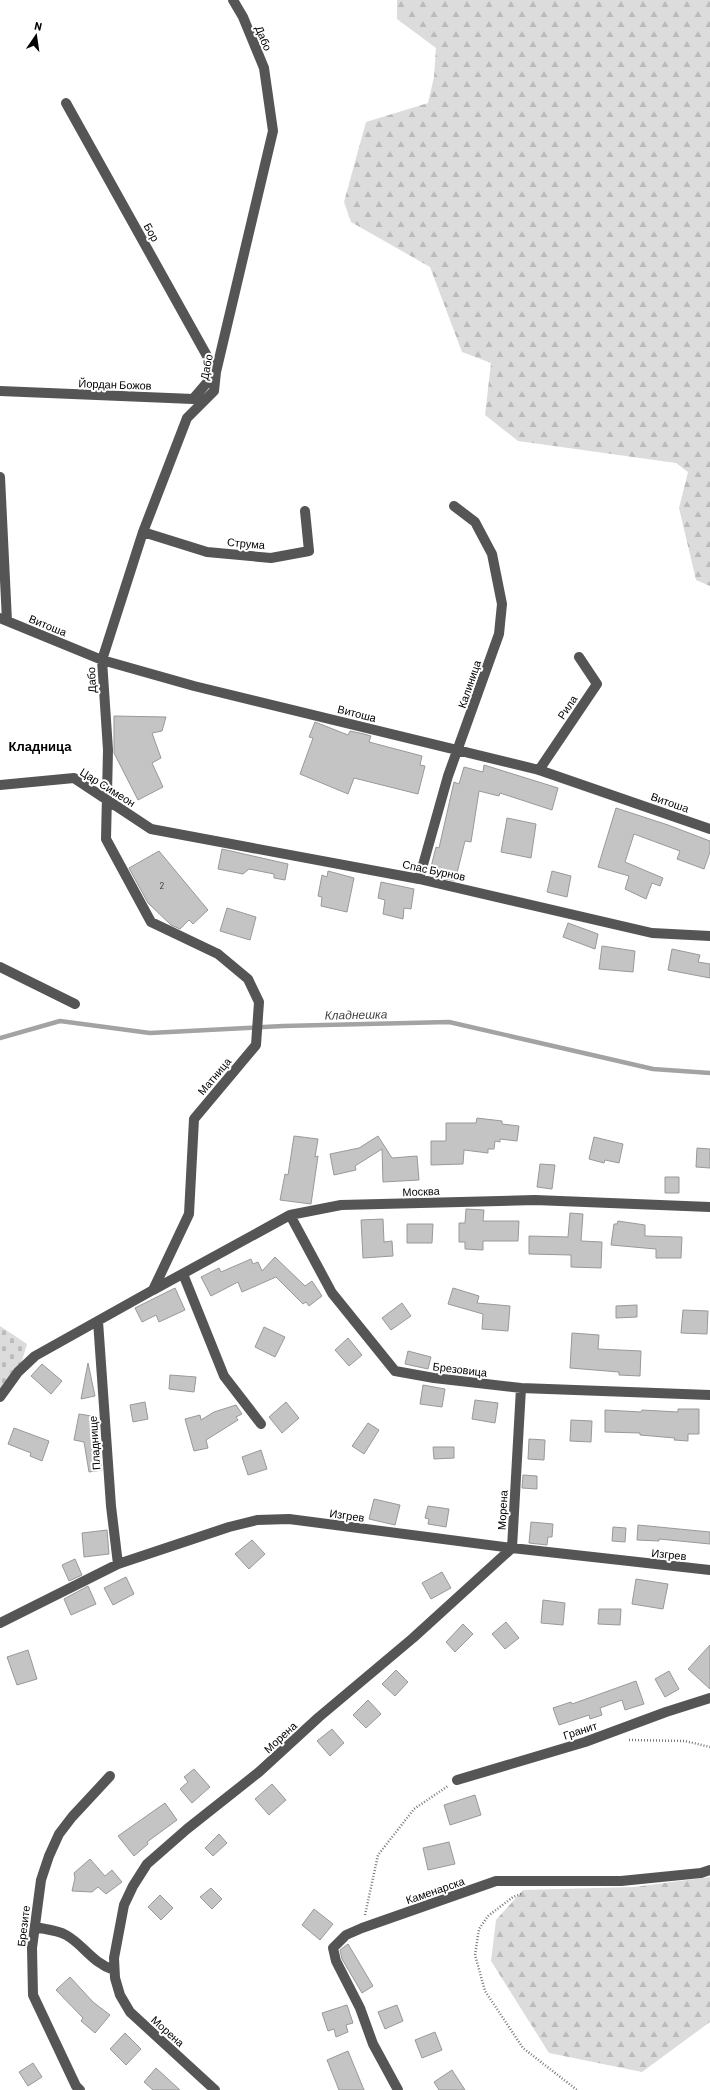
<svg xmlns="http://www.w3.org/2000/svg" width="710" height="2090" viewBox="0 0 710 2090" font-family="Barlow,sans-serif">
<defs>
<pattern id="forest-firs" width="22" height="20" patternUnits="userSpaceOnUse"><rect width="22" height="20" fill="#dcdcdc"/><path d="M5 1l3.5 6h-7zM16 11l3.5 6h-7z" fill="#bbb"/></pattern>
<pattern id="cemetery-stones" width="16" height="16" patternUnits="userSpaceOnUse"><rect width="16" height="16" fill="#dcdcdc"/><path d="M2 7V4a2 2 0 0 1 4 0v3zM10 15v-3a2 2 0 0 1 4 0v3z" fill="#bbb"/></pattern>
</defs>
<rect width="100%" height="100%" fill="#fff"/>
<!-- forest -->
<path fill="url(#forest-firs)" d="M397 0H710V586L696 580 679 508 688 472 676 463 518 441 485 415 491 363 462 352 430 267 351 222 344 202 366 122 428 103 434 77 436 48 397 19Z
M710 1877V2022L642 2072 549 2053 491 1961 496 1920 523 1890 634 1887Z"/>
<!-- cemetery -->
<path fill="url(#cemetery-stones)" d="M0 1326 27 1344 22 1361 0 1393Z"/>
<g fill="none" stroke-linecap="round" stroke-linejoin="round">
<!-- stream -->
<path stroke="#a3a3a3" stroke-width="4.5" d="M0 1038 60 1021 150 1033 283 1026 449 1022 653 1069 710 1073"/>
</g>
<!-- building -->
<path fill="#c4c4c4" stroke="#999" d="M114 716 166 717 162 731 152 733 161 758 152 763 163 787 138 800 114 753Z
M315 722 348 735 350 731 364 734 371 736 369 742 422 756 420 765 425 766 418 794 354 778 348 794 300 774 313 738 309 737Z
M484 765 558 788 552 810 500 793 499 796 479 791 471 842 465 841 455 881 429 875 436 847 439 848 454 782 459 784 464 767 483 772Z
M616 808 668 825 710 841V852L704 869 677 859 680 851 634 834 625 862 663 878 660 886 652 883 646 899 625 889 629 876 598 867Z
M507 818 536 824 531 858 501 852Z
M222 849 288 864 285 880 274 878V874L249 869 243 874 218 869Z
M159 851 208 910 193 924 189 920 180 929 171 925 148 903 129 868Z
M328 871 354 878 347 912 321 906 322 897 318 896 322 875 327 877Z
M552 871 571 876 567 897 547 892Z
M381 882 414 889 411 909 404 908 403 919 383 914 385 900 378 898Z
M227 908 256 917 250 940 220 931Z
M568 923 598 934 595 949 563 937Z
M602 946 635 951 633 972 599 969Z
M672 949 700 955 698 962 710 964V978L668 970Z
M477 1118 502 1121V1124L519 1126 517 1141 500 1139V1142L495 1141 494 1149H488V1153L464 1150 463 1164 431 1165V1141H446V1123H476Z
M294 1136 318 1139 315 1157 318 1156 311 1204 280 1200 285 1174 288 1175Z
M378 1136 392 1158 417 1156 419 1180 383 1182 382 1149 355 1166 356 1170 334 1175 330 1154 359 1148Z
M594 1137 623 1144 619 1163 605 1160 604 1163 589 1159Z
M697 1148 710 1149V1168L696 1167Z
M540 1164 555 1165 552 1189 537 1187Z
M665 1177H679V1193H665Z
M466 1209 484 1210 483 1221H519L518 1241H483V1250L465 1249V1242H459V1223H465Z
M570 1213 583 1214 581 1241 602 1242 601 1268 571 1267V1255L529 1254V1236L568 1237Z
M383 1219 384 1242 392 1241 393 1256 363 1258 361 1220Z
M618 1221 645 1225V1236L682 1237 681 1258H656V1249L611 1245 614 1224H617Z
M407 1224H433L432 1243H407Z
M275 1257 305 1286 312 1281 322 1296 309 1306 306 1302 303 1304 276 1277 242 1292 238 1282 211 1296 201 1277 219 1268 221 1272 251 1259 253 1264 258 1262 262 1271Z
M175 1288 185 1310 159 1322 156 1315 142 1322 135 1308Z
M453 1288 479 1296 477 1303 510 1306 508 1331 482 1329 483 1314 448 1304Z
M402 1303 411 1316 391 1330 382 1318Z
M637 1305V1317L616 1318V1306Z
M683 1310 708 1311 707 1334 681 1333Z
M264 1327 285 1337 275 1357 255 1347Z
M572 1333 599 1335 598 1349 641 1351 640 1376 619 1375V1372L570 1368Z
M348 1338 362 1355 349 1366 335 1350Z
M408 1351 431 1357 428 1369 405 1364Z
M88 1363 95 1396 81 1399Z
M42 1364 62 1381 51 1394 31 1376Z
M170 1375 196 1377 194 1392 169 1389Z
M423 1385 445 1389 442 1407 420 1404Z
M475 1400 498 1403 495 1423 472 1419Z
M145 1402 148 1419 133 1422 130 1405Z
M286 1402 299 1418 282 1433 269 1417Z
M236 1405 242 1414 236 1417 238 1420 206 1440 208 1448 194 1451 185 1419 200 1415 201 1420 214 1412Z
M678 1409H699V1434H688V1441L674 1440 675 1438 640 1435V1433L605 1432V1410L641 1412 642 1410 678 1412Z
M79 1414 98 1417 93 1449 98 1448 102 1470 89 1472 84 1442 74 1440Z
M571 1420 592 1421 591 1442 570 1441Z
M368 1423 379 1430 364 1454 352 1446Z
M14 1428 49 1441 42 1461 30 1456 31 1453 8 1444Z
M529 1439 545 1440 544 1460 528 1459Z
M433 1447H454V1458L434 1459Z
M261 1450 267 1469 248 1475 242 1457Z
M523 1475 537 1476V1489L522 1488Z
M374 1499 400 1505 395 1525 369 1519Z
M428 1506 449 1509 446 1527 428 1524 429 1519 425 1518Z
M531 1522 553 1524 552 1537H548L547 1545 529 1543Z
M638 1525 710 1532V1544L659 1539V1541L637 1540Z
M613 1527 626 1528 625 1542 612 1541Z
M107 1530 109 1554 84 1557 82 1533Z
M252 1540 265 1554 249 1569 235 1554Z
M75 1559 82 1575 69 1581 62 1565Z
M442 1572 451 1588 431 1599 422 1583Z
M126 1577 134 1594 113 1605 104 1588Z
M636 1579 668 1584 663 1609 632 1604Z
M88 1586 96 1604 71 1615 64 1599Z
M543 1600 565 1603 563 1625 541 1623Z
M599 1609H621L620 1625 598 1624Z
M506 1622 519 1638 505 1649 492 1634Z
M463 1624 473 1634 455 1652 446 1642Z
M710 1645V1689L688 1669Z
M28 1650 37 1679 17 1685 7 1657Z
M396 1670 408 1682 395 1696 382 1684Z
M669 1671 679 1689 665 1697 655 1679Z
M636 1681 644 1704 625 1710 622 1700 600 1708 602 1715 590 1719 589 1715 559 1725 553 1708 571 1702 572 1704Z
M368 1700 381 1714 366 1728 353 1715Z
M332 1729 344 1743 330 1756 317 1741Z
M194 1769 210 1787 192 1803 180 1789 188 1782 184 1777Z
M272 1784 286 1800 269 1815 255 1799Z
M475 1795 481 1815 450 1825 444 1805Z
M165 1803 177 1820 147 1842 148 1844 134 1856 118 1836Z
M219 1834 227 1843 213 1856 205 1848Z
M449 1842 455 1864 428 1870 423 1848Z
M90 1859 105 1876 112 1870 122 1882 106 1894 98 1887 92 1892 72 1891 75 1878 74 1873Z
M211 1888 222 1899 212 1909 200 1897Z
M160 1895 173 1908 161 1920 148 1907Z
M314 1909 333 1924 320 1940 302 1925Z
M348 1944 373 1986 362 1993 342 1959 340 1950Z
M70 1977 93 2002 110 2015 95 2033 81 2021 83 2018 56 1990Z
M347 2005 353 2023 346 2025 348 2032 336 2037 334 2029 328 2031 322 2013Z
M397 2005 403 2021 385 2029 378 2012Z
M435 2032 442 2050 422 2058 415 2040Z
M125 2033 141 2049 126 2065 110 2049Z
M348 2051 364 2090H339L327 2060Z
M33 2063 42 2077 28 2086 19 2072Z
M156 2068 180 2090H153L144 2082Z
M452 2070 465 2090H439L434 2082Z"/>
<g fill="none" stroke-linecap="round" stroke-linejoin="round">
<!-- path -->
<path stroke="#777" stroke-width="2.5" stroke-dasharray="1 2" stroke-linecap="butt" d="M629 1740 685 1741 710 1747
M521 1894 513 1897 488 1916 479 1929 475 1955 485 1991 523 2048 577 2090
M365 1915 378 1855 414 1809 448 1786"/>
<!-- minor -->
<path stroke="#555" stroke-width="10" d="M0 391 193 399 216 372 66 103
M0 477 7 621
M143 532 207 552 271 558 309 551 305 511
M0 618 102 660 194 686 539 770 710 829
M539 770 597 684 579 657
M0 785 74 778 151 829 419 879 652 933 710 936
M419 879 448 776 499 634 502 604 492 554 475 522 454 506
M0 967 75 1004
M290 1215 332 1293 395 1371 434 1378 521 1388 710 1395
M183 1274 224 1376 261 1424
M153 1290 290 1215 341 1205 535 1200 710 1207
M98 1321 111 1506 118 1564
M0 1397 18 1372 35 1356 153 1290 189 1214 194 1119 256 1045 259 1002 248 979 218 954 151 922 106 839 108 750 102 660 143 532 187 418 214 391 216 372 273 131 264 68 243 17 233 0
M0 1623 118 1564 229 1527 257 1520 289 1519 512 1548 710 1570
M457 1780 585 1742 666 1712 710 1698
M35 1927C44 1929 57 1930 66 1935 84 1945 91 1962 114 1970
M80 2090 76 2086 33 1995 32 1948 41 1880 49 1856 59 1834 72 1817 110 1776
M215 2090 130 2012 120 1995 115 1978 114 1958 124 1905 133 1886 147 1864 187 1829 259 1772 319 1717 413 1638 512 1548 521 1388
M398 2090 373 2044 360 2008 336 1961 333 1948 346 1935 362 1928 496 1881H621L701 1873 710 1870"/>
</g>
<g text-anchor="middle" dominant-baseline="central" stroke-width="4" stroke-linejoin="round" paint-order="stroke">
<!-- number labels -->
<g font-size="9" fill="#313131">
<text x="162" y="885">2</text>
</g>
<!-- street labels -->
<g font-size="11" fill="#000" stroke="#fff">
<text transform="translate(264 38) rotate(68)">Дабо</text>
<text transform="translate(152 232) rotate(61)">Бор</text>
<text transform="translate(206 367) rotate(-79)">Дабо</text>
<text transform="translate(115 384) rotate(2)">Йордан Божов</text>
<text transform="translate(246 543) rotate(5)">Струма</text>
<text transform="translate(48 625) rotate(22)">Витоша</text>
<text transform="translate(91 680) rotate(-93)">Дабо</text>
<text transform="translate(469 684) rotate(-71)">Калиница</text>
<text transform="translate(567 707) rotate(-56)">Рила</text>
<text transform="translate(357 713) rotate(14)">Витоша</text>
<text transform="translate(108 787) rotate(32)">Цар Симеон</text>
<text transform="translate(670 802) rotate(19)">Витоша</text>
<text transform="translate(434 870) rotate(12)">Спас Бурнов</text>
<text transform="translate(214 1076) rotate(-50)">Матница</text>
<text transform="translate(421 1191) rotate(-2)">Москва</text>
<text transform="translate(460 1369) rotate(7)">Брезовица</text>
<text transform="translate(94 1443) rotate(-94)">Пладнище</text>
<text transform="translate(502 1510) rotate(-87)">Морена</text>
<text transform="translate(347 1515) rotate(8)">Изгрев</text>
<text transform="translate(669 1554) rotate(6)">Изгрев</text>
<text transform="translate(580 1730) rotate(-18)">Гранит</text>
<text transform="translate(280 1737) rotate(-43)">Морена</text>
<text transform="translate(435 1890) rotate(-19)">Каменарска</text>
<text transform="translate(23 1926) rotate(-83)">Брезите</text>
<text transform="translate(168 2031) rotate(42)">Морена</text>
</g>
<!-- water labels -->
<g font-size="12" font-style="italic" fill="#444" stroke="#fff">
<text transform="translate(356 1014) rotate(-1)">Кладнешка</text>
</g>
<!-- quarter labels -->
<g font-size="13" font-weight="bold" fill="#000" stroke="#fff">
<text x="40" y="746">Кладница</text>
</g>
</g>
<!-- north arrow -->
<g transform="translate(36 36) rotate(13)" stroke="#ffffff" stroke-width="3" paint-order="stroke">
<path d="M0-3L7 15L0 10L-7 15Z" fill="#000000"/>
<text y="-6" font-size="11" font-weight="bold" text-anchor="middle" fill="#000000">N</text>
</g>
</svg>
